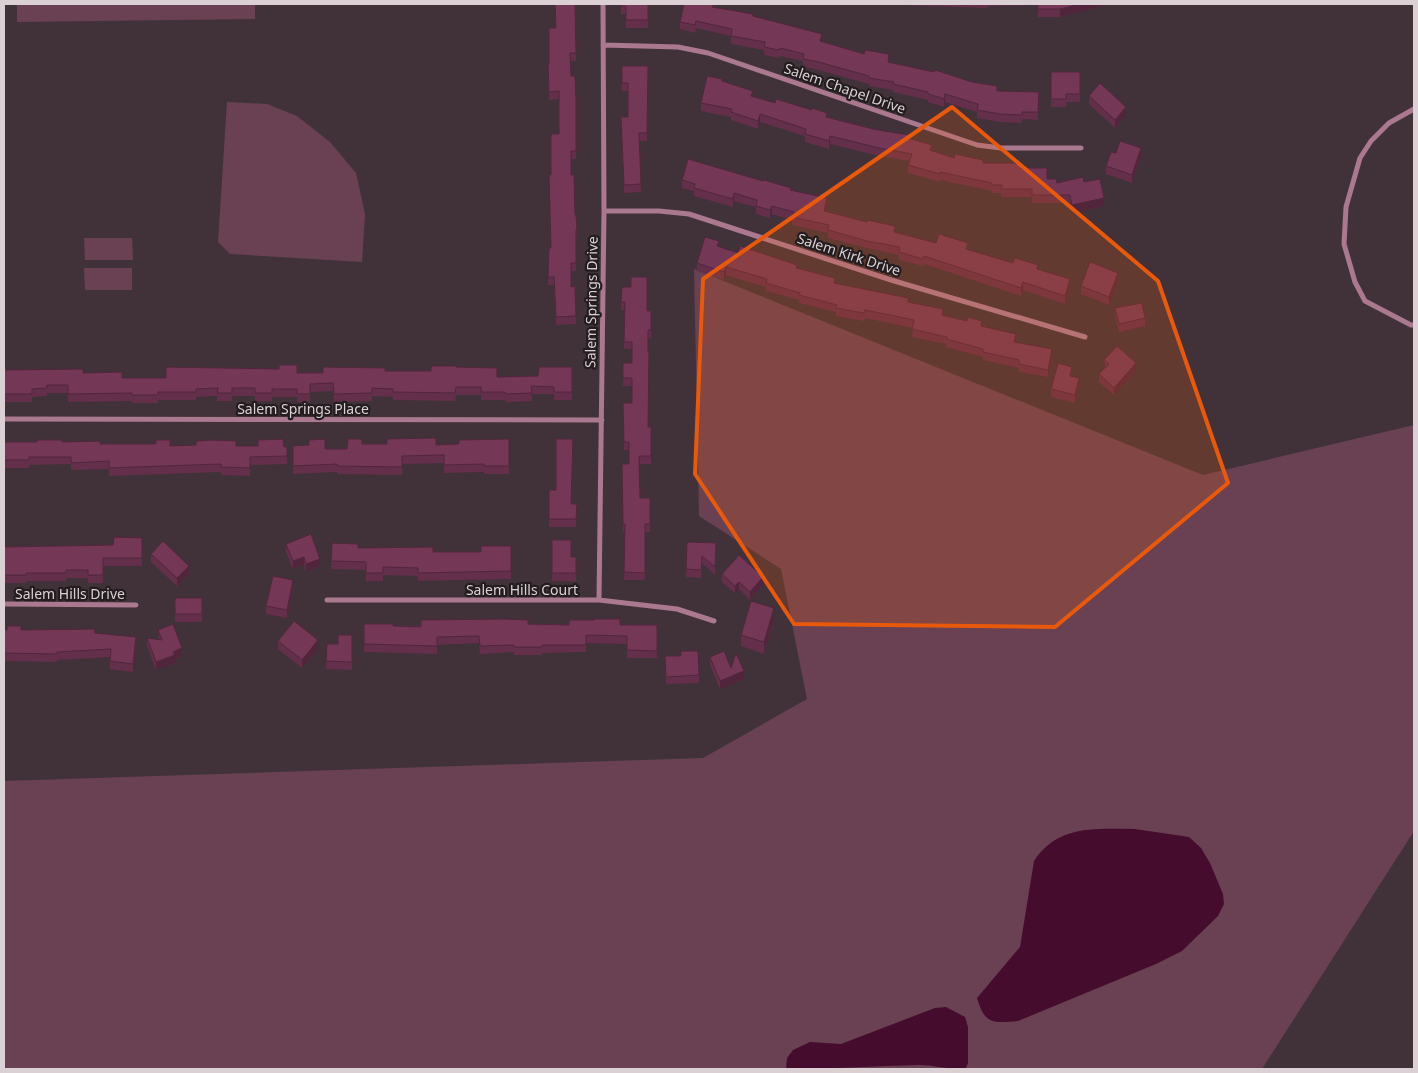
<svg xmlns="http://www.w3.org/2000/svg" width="1418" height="1073" viewBox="0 0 1418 1073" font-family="'Noto Sans',sans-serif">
<rect width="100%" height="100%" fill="#413239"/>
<!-- green -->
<path fill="#694153" d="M17 4H255V19L17 22Z
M227 102 267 104 297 116 330 142 356 173 365 214 362 262 230 254 218 242Z
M84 238H132L133 260H85Z
M84 268H132V290H85Z
M694 269 1203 475 1414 425V831L1262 1069H4V781L703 758 807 699 781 569 699 516Z"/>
<!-- water -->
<path fill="#460c2d" d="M1135 829 1189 837 1201 848 1210 863 1223 894 1224 904 1218 916 1182 951 1156 964 1018 1021C993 1023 985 1025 977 998L1020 947 1034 861C1058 824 1097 829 1135 829Z
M946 1007 965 1017 968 1027V1063L966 1068C951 1071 936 1065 920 1065 875 1066 831 1069 786 1069L787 1058 793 1050 810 1042 841 1044 935 1008Z"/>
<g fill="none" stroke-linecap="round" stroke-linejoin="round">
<!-- minor -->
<path stroke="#aa788f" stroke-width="5" d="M603 45 678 47 708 53 977 145 1001 148H1081
M1414 109 1389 123 1371 141 1360 158 1346 207 1344 244 1355 282 1365 301 1411 325H1414
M604 211H659L689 214 891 280 1085 337
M4 419 602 420
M327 600H599L677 609 714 621
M599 600 604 211 603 4
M4 604 136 605"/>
</g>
<!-- wall -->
<path fill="#642f4a" d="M575 4 576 61H570L571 76 576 99V159H571V175L575 215H576L577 238H576V271H571V287L575 286 576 324 556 325 554 285H548L549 248H551V175L559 134V99L549 100 548 64H549L555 28Z
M621 4H648V28H626V14H621Z
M714 4V7L753 17 822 42 889 62 997 91 1039 92 1038 120 1022 119V123L1000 122 977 118V112L945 102 944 107 928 102V100L893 92V90L869 86V84L815 69 803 67V61L780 56 779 58 764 55V50L731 44V36L696 28 695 33 680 29V22Z
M895 4H1105V5L1060 17H1038V5L988 6V8L901 5Z
M622 66H648L647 141H639L641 192 624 193 621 125 628 117V91H622Z
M1051 72H1080V102H1066V107H1051Z
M722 81 753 96 775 103 909 138 932 151 954 158 1021 168 1057 183 1084 182 1104 206 1072 213 1070 203H1032V197H1001V193H992V191L940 180V182L908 173V165L909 161 879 156 830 144 829 149 805 142V136L760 122 758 129 731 120V117L701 111V103Z
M1089 96 1126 115 1115 128 1089 104Z
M1116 153 1141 156 1132 183 1106 174V166Z
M682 180 791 190 827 206 826 211 895 232 936 243 968 250 1038 269 1070 287 1065 304 1023 290 1021 296 924 264 923 266 899 260V255L867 248 828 238V233L792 225V220L772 214 770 218 756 214V207L734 201 733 207 694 196V191L682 188Z
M719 247 797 269 835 283 908 302 943 315 982 326 1016 342 1052 357 1048 377 1019 372V368L983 360V357L946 347V344L912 337 913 328 865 318 864 321 836 316V312L799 303V300L766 291V287L726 275 724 280 697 271V263Z
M1118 281 1109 305 1081 294V286Z
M622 287 647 311H651V338H648V427H651V464H639L640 498H650V532H645V580H624L625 532H623L622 464H629V450H624L623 403H632V386H623V363H632V349H624V310H621Z
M1115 308 1145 318V326L1119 332 1115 316Z
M1104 360 1136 371 1114 395 1099 382V374L1105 368Z
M456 367 497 377 538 376 572 367V400H554V394H532V401L505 402V400H481V395H456L455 401 393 400V397L372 396V401L334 402 333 391 310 392V402H297V397H272V401H255V396H232V401H217V396L196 397V400H158V403H132V401L68 402V393H47V396L32 397V402H4V368L6 370 83 373 122 378H166L297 373 385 371H431Z
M1072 375V376L1079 386 1075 403 1051 397V389Z
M509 439V474H484V472L444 473V463L402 464V475L337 474V472L293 474V446L325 449H347L362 444 436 445 459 444Z
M4 442H62L170 446 287 447V464L250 465V476L221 475V472L109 476V469L71 470V464L29 465V468H4Z
M549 490 571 504H577L576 527H549Z
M142 538V566H103V583H88V578H66V581H26V583H4V547L113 545Z
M552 540 571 557H576V581H552Z
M687 542 716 551 715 575 702 563 701 578 686 577Z
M332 543 358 548 433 552H481L511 546V579L418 581V576L383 575V581H366V570L331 569Z
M286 544 320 566 306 572 304 564 293 569 286 552Z
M151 554 189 573 177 586 151 562Z
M722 574 763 585 750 600 739 589 735 593 722 582Z
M293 588 287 618 266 614V606Z
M175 598H202V622H175Z
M774 620 764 654 741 646V635Z
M364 624 393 626 528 624 657 625V658H627V644L586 643V652L542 653V655H514V652L480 654 479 643 437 645V654L364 652Z
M4 630H21L95 633 136 645 133 672 110 669V657L57 660V662L4 661Z
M158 630 182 656 175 659V663L156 670 147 646V638L159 640Z
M352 635V670L326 669 327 644H338Z
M278 641 318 648 302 668 278 649Z
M698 651 699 683 666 684 665 656H681Z
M710 657 731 668 744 679 720 689 710 665Z"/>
<!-- shaded-wall -->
<path fill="#51263c" d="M1080 4H1105V5L1060 17V9Z
M945 94V102L944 107V99Z
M1126 107V115L1115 128V120Z
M760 114V122L758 129V121Z
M830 136V144L829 149V141Z
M1141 148V156L1132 183V175Z
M734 193V201L733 207V199Z
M827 198V206L824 219V211Z
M1104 198V206L1072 213V205Z
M772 206V214L770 218V210Z
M726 267V275L724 280V272Z
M1118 273V281L1109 305V297Z
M1070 279V287L1065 304V296Z
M1023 282V290L1021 296V288Z
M1052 349V357L1048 377V370Z
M1136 363V371L1114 395V388Z
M1079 378V386L1075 403V395Z
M304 557V564L293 569V561Z
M320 559V566L306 572V564Z
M189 566V573L177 586V578Z
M763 577V585L750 600V592Z
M293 580V588L287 618V610Z
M739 582V589L735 593V586Z
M774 608V620L764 654V642Z
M136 637V645L133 672V664Z
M318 640V648L302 668V660Z
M182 648V656L175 659V663L156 670V662L173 652Z
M744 671V679L720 689V681Z"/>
<!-- building -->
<path fill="#743756" stroke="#51263c" d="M555 4H575L576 53H570L571 76H575L576 99V151H571V175H574L575 215H576L577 230H576V263H571V287L575 286 576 316 556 317 554 277H548L549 248H551L549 175H551V134H559V91L549 92 548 64H549V28H556Z
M621 4H648V20H626V6H621Z
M684 4H713L712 7 753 14V16L822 34 820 41 864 54 865 50 889 54 888 62 934 72 935 70 972 82 997 86V91L1039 92 1038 112H1022V115L1000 114 977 110 978 104 945 94 944 99 928 94V92L893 84 894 82 869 78V76L815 61 803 59 804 54 780 48 779 50 764 47 765 42 731 36 732 29 696 21 695 25 680 22Z
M1038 4H1080L1060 9H1038Z
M622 66H648L647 133H639L641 184 624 185 621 117H628V83H622Z
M1051 72H1080V94H1066V99H1051Z
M707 76 722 79V81L753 91 751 96 775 103 776 99 812 110V108L827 113 826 117 873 129 909 135 908 138 932 145 930 150 954 158 955 154 983 160V163H1021V168H1047V179H1056L1057 183 1083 177 1084 182 1100 179 1104 198 1072 205 1070 195H1032V189H1001L1002 185H992V183L940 172V174L908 165 912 154 879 148 830 136 829 141 805 134 806 129 760 114 758 121 731 112 732 109 701 103Z
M1100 83 1126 107 1115 120 1089 96Z
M1120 141 1141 148 1132 175 1106 166 1111 152 1116 153Z
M688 159 763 181 764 180 791 188 790 190 827 198 824 211 867 222V220L895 226 894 232 936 243 939 234 968 243 966 249 1013 263 1015 258 1038 265 1037 269 1070 279 1065 296 1023 282 1021 288 924 256 923 259 899 252 900 247 867 241 828 230 829 225 792 217 794 212 772 206 770 210 756 206 757 200 734 193 733 199 694 188 695 184 682 180Z
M705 237 719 241 717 246 738 253 740 246 797 265 796 268 835 278 834 283 908 298V302L943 309 942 315 967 321 968 317 982 321 981 326 1016 334 1014 342 1052 349 1048 370 1019 364V360L983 352V349L946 339 947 337 912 329 914 320 865 310 864 313 836 308 837 305 799 295 800 293 766 283 767 279 726 267 724 272 697 263Z
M1090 262 1118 273 1109 297 1081 286Z
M631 277H647V311H651V330H648V352H649L648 427H651V456H639L640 498H650V524H645V573L624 572 625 524H623L622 464H629V442H624L623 403H632V378H623V363H632V342H624L625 302H621L622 287H631Z
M1142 303 1145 318 1119 324 1115 308Z
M1117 346 1136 363 1114 388 1099 374 1109 364 1104 360Z
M1058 363 1072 367 1070 376 1079 378 1075 395 1051 389Z
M279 365H297V373H323V367L385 368V371H431V366H456V367L497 368V377L538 376 539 367H572V392H554V387L531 386 532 393 505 394V392H481V387H456L455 393 393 392V389L372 388V393L334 394 333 383 310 384V394H297V389H272V393H255V388H232V393H217L218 388 196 389V392H158V395H132V393L68 394V385H47V388L32 389V394H4V368H6V370L83 369V373L122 372V378H166V367L279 369Z
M436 438V445L459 444V440L509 439V466H484V464L444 465V455L402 456V467L337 466V464L293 466V446L309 445V440L325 439V449H347L348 439H362V444H387V439Z
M283 439 284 447H287V456L250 457V468L221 467V464L109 468V461L71 463V457H29V460H4V442H37V440H62V442L100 441V444H156V440H170V446L196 445V441L212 440 236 441V446H258V440Z
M556 439H573L571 504H577L576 519H549V490H556Z
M311 534 320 559 306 564 304 557 293 561 286 544Z
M114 537 142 538V558H103V575H88V570H66V573H26V575H4V547L113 545Z
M552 540H571V557H576V573H552Z
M163 541 189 566 177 578 151 554Z
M687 542 716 543 715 567 702 556 701 570 686 569Z
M332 543 358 544V548L433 547V552H481V546H511V571L418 573V568L383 567V573H366V562L331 561Z
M739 555 763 577 750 592 739 582 735 586 722 574Z
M273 576 293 580 287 610 266 606Z
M175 598H202V614H175Z
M751 601 774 608 764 642 741 635Z
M503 619 528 620V624L569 625V620H594V619H620V625H657V651L627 650V636L586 635V645H542V647H514V645L480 646 479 636 437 637V646L364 644V624H393V626L421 627V620Z
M294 621 318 640 302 660 278 641Z
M173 624 182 648 173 652 175 655 156 662 147 638 162 640 158 630Z
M7 626H21V630L94 629 95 633 136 637 133 664 110 661 111 649 57 652V654L4 653V630H7Z
M338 635H352V662L326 661 327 644H338Z
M681 651H698L699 675 666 677 665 656H681Z
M724 651 731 668 736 653 744 671 720 681 710 657Z"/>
<!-- marked area -->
<path fill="#e8590c" fill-opacity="0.2" stroke="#e8590c" stroke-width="4" stroke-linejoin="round" d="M952 107 1158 281 1228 483 1055 627 794 624 695 474 703 279Z"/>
<g text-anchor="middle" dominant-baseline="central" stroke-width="4.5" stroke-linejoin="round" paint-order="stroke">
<!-- street labels -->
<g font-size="14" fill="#dbd1d5" stroke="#231d1f">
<text transform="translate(845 88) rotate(19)">Salem Chapel Drive</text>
<text transform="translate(849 254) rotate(18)">Salem Kirk Drive</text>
<text transform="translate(591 302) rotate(-89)">Salem Springs Drive</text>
<text x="303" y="408">Salem Springs Place</text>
<text x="522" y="589">Salem Hills Court</text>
<text x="70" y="593">Salem Hills Drive</text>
</g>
</g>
<!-- border -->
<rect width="1418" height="1073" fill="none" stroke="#dbd1d5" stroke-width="10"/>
</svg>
